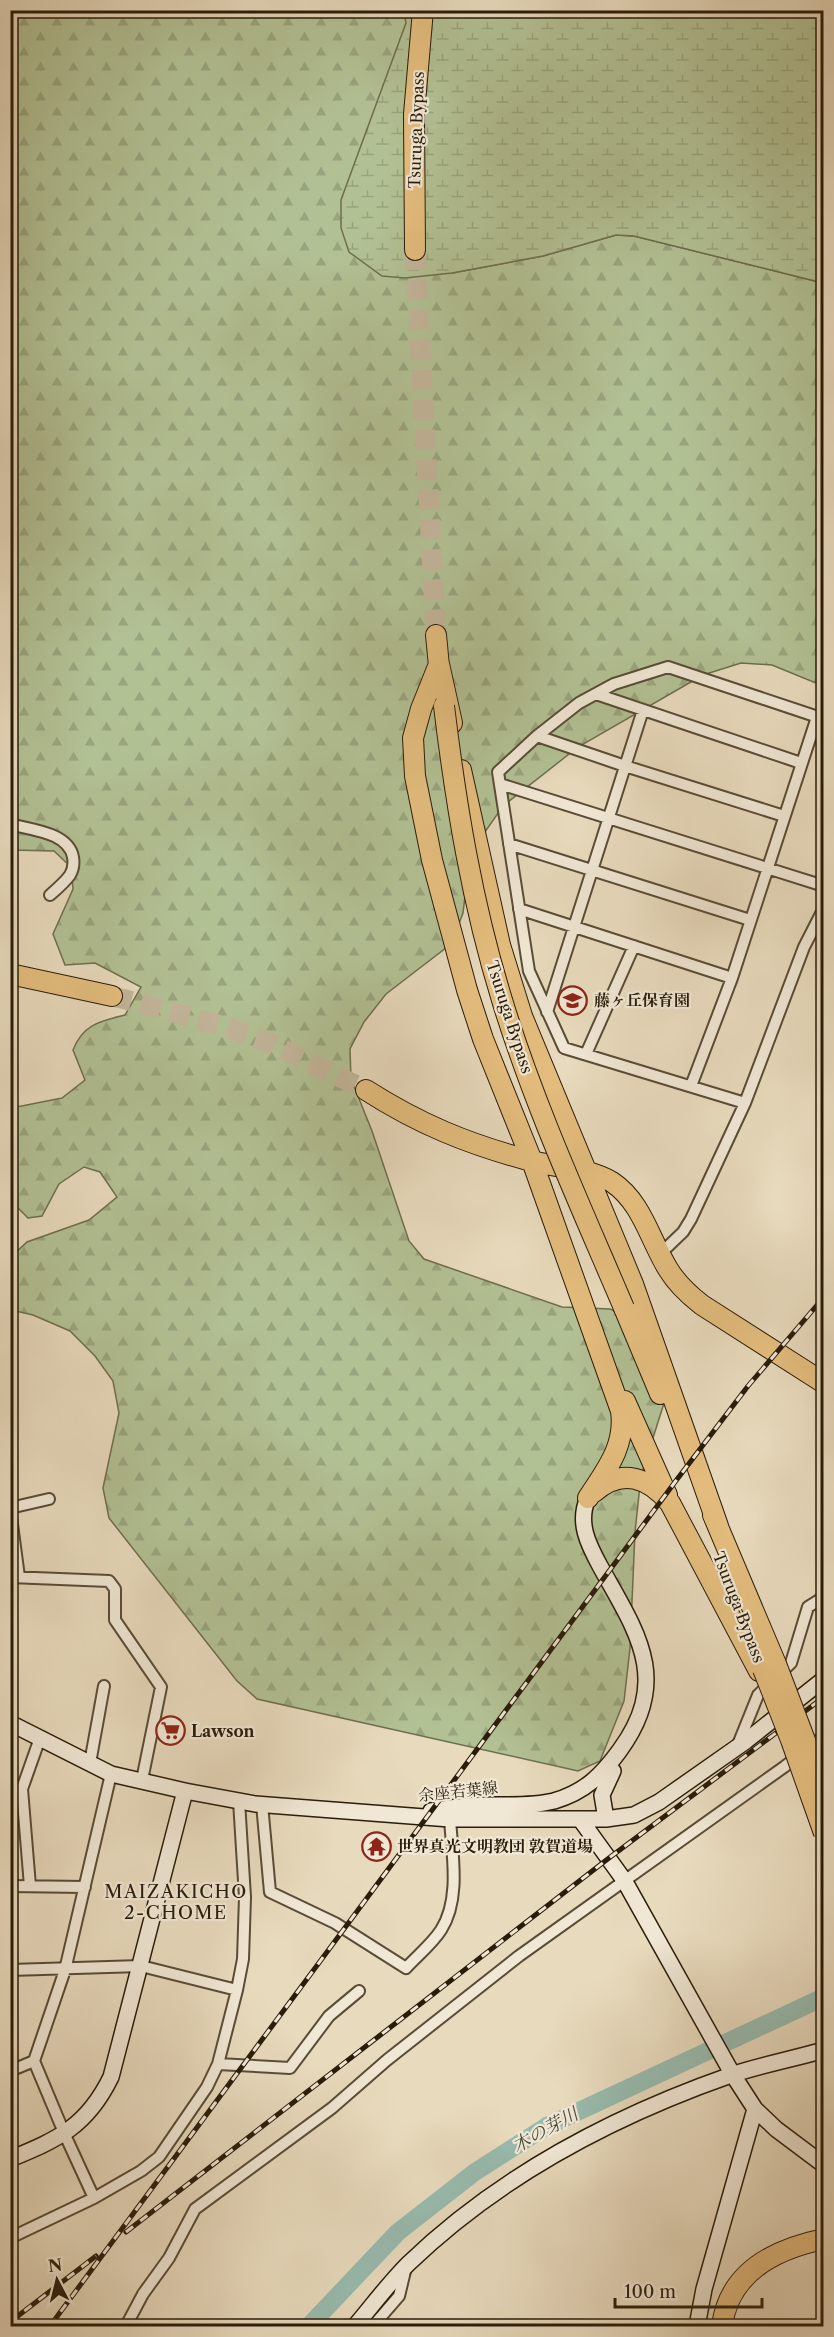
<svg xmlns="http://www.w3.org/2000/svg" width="834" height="2337" viewBox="0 0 834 2337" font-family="'Libre Caslon Text','Noto Serif JP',serif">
<defs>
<pattern id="forest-firs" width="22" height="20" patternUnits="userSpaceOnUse" patternTransform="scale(1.5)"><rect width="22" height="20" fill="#b2c194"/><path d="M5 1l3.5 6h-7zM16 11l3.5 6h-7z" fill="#99a57e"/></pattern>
<pattern id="wetland-marsh" width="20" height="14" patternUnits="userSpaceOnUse" patternTransform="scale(1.5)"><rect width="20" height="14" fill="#b2c194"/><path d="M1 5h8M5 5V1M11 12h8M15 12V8" fill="none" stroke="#99a57e"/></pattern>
</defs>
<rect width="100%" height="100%" fill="#e8dabd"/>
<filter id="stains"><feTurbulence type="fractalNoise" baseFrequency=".00333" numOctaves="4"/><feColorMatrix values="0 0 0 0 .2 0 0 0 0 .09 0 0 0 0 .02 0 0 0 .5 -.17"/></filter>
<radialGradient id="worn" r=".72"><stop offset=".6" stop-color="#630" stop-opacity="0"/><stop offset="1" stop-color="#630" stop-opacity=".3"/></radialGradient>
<!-- forest -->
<path fill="url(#forest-firs)" stroke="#6e6e4e" stroke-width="1.5" d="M11 11H404L452 273 543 256 616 235 634 236 823 283V686L772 665 741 663 703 675 578 747 503 806 480 839 467 880 463 913 451 944 386 994 364 1022 350 1049 351 1079 372 1131 409 1241 424 1259 562 1307 610 1309 639 1321 665 1400 641 1476 635 1532 630 1648 624 1701 600 1761 578 1771 257 1699 237 1681 109 1518 103 1488 119 1413 113 1381 95 1356 70 1331 33 1315 11 1310 10 1258 27 1242 89 1220 117 1197 100 1172 84 1167 59 1184 42 1216 28 1218 11 1201V1108L62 1098 85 1080 73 1050C83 1024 101 1021 125 1015L141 987 95 963 65 965 53 934 73 889 71 867 54 851 11 850Z"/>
<!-- wetland -->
<path fill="url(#wetland-marsh)" stroke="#6e6e4e" stroke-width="1.5" d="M404 11H823V283L634 236 616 235 543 256 452 273 405 278 382 276 349 252 341 228V200L406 23Z"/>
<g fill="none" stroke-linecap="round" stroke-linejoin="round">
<!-- river -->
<path stroke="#98bbae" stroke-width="18" d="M309 2326 398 2232 475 2172 547 2126 824 1997"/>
<!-- highway-tunnel -->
<path stroke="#c2b499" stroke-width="20" stroke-dasharray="20 10" stroke-linecap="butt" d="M415 250 436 635
M112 996 227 1027 272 1044 366 1090"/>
<defs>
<path id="street" d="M596 694 801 763
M537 736 625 766 784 816
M500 784 824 886
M10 824C31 830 68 832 73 857 74 863 73 870 70 875 65 882 57 889 50 895
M509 844 750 920
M519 909 732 978
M547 1012 643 710
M586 1054 634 946
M691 1086 732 978 817 717
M745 1103 564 1048 529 971 498 772 537 736 579 703 614 684 668 667 824 719
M660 1254 683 1232 691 1219 745 1103 804 947 824 908
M10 1508 49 1499
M10 1509 19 1577
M10 1577 109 1581 115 1589V1620L161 1687 142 1780
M737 1747 758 1695 791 1663 808 1607 824 1597
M90 1763 104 1686
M262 1804 270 1892 335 1923 406 1968C417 1956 432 1944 441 1930 461 1899 452 1853 450 1819
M10 1886 85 1887
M30 1886 22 1789 40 1738
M10 1970 141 1966 237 1990 218 2064 207 2087 159 2157 141 2171 94 2198 10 2238
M237 1990 243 1959 245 1897 239 1801
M218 2064 290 2068 329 2016 359 1991
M10 2071 34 2061
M94 2198 65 2135 34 2061 65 1970 111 1774
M126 2326 143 2294 169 2258 195 2209 332 2108 387 2060 519 1956 784 1767 824 1736
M373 2326 399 2296 406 2267"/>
<path id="secondary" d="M10 1723 111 1774 185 1791 255 1804 450 1819H606L634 1815 659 1802 746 1741 824 1679
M431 1811C443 1809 455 1807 467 1806 495 1803 526 1808 554 1801 585 1792 602 1775 620 1750 672 1679 636 1631 600 1566 588 1544 577 1522 588 1498
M580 1819 624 1880 733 2075 755 2109 776 2129 824 2165
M606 1819 602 1795 613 1771
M10 2159C59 2139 87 2126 111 2077L185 1791
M355 2326C372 2306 389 2283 408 2264 498 2177 614 2116 731 2075 761 2065 793 2059 824 2050
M697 2326 704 2289 755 2109"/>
<path id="highway" d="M415 250 414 114 423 10
M436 635 440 677
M439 664 452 723
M439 664 421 709 413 738 415 776 432 860 467 990 483 1039 532 1161 621 1411C626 1446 606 1470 588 1498
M461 770 500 945 522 1016 633 1284 718 1526
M10 974 112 996
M366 1090C419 1124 468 1144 528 1160 556 1168 587 1167 612 1182 642 1202 650 1240 668 1269 677 1284 689 1295 702 1305L824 1383
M624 1308 660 1394
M625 1401 667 1495
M594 1492C622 1467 649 1478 670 1503L759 1671
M713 1515 776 1664
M722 2326C729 2272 775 2249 824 2239"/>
</defs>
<!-- street casing -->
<use href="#street" stroke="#594c36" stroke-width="14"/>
<!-- secondary casing -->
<use href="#secondary" stroke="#291c09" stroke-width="18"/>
<!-- highway casing -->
<use href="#highway" stroke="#291c09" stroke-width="22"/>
<!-- street -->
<use href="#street" stroke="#f0e7d4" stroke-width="10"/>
<!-- secondary -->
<use href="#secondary" stroke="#f0e7d4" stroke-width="15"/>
<!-- highway -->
<use href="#highway" stroke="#e4bd7e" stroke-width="20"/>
<defs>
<path id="rail" d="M126 2232 609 1858 824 1697
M10 2322 96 2256
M50 2326 675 1482 748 1386 824 1297"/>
</defs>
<!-- rail casing -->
<use href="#rail" stroke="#291c09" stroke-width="5"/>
<!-- rail -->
<use href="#rail" stroke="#f0e7d4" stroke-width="3" stroke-dasharray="9" stroke-linecap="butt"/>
<defs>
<path id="highway-bridge" d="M444 706C456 805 472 903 502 1000 534 1105 581 1207 624 1308
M776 1664 819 1777
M763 1669 791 1740 824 1833"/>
</defs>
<!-- highway-bridge casing -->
<use href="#highway-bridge" stroke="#291c09" stroke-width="22" stroke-linecap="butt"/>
<!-- highway-bridge -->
<use href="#highway-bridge" stroke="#e4bd7e" stroke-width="20"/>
</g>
<!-- icons -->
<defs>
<symbol id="school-ring" viewBox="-11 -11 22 22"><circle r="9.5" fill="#f0e7d4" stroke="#8f2418" stroke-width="1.5"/><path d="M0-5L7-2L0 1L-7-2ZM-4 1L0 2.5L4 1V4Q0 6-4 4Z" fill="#8f2418"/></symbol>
<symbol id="supermarket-ring" viewBox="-11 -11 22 22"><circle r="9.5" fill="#f0e7d4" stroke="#8f2418" stroke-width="1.5"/><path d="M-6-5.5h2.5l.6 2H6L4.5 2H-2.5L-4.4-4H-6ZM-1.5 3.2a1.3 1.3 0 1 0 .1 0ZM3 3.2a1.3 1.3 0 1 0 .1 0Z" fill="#8f2418"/></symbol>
<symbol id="temple-ring" viewBox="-11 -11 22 22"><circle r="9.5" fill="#f0e7d4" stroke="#8f2418" stroke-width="1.5"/><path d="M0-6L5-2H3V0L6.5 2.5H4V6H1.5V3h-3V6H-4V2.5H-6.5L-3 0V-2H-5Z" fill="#8f2418"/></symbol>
</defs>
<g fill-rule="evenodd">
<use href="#school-ring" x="556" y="984" width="33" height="33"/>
<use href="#supermarket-ring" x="154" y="1714" width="33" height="33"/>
<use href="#temple-ring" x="360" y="1830" width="33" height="33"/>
</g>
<g text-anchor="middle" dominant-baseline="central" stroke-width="4.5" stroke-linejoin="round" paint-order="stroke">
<!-- street labels -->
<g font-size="16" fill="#291c09" stroke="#f0e7d4">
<text transform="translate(416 130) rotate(-88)">Tsuruga Bypass</text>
<text transform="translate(510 1017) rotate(72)">Tsuruga Bypass</text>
<text transform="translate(739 1607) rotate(69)">Tsuruga Bypass</text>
<text transform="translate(458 1791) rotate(-6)">余座若葉線</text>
</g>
<!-- poi labels -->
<g font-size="16" font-weight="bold" fill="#291c09" stroke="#f0e7d4" text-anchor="start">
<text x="594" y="1000">藤ヶ丘保育園</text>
<text x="191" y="1731">Lawson</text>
<text x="397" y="1846">世界真光文明教団 敦賀道場</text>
</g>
<!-- neighbourhood labels -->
<g font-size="18" letter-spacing="1.5" fill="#291c09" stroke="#f0e7d4">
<text x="176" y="1892">MAIZAKICHO<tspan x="176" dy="21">2-CHOME</tspan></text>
</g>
<!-- water labels -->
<g font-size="18" font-style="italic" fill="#4a4c3b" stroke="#f0e7d4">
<text transform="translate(545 2130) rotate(-29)">木の芽川</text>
</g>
</g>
<!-- margin -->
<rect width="834" height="2337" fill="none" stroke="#e8dabd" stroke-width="36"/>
<rect x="12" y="12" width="810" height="2313" fill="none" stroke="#291c09" stroke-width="3"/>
<rect x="18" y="18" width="798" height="2301" fill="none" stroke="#291c09" stroke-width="1.5"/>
<!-- north arrow -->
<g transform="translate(57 2280) rotate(353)" stroke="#f0e7d4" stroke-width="4.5" paint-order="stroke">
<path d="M0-4.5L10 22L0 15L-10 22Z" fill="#291c09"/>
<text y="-9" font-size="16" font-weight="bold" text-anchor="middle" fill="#291c09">N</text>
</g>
<!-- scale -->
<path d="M615 2298v9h147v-9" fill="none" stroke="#291c09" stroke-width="3"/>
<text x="624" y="2298" font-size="18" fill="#291c09" stroke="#f0e7d4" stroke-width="4.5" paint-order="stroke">100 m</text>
<rect width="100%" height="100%" filter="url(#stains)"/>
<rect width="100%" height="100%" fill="url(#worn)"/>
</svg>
